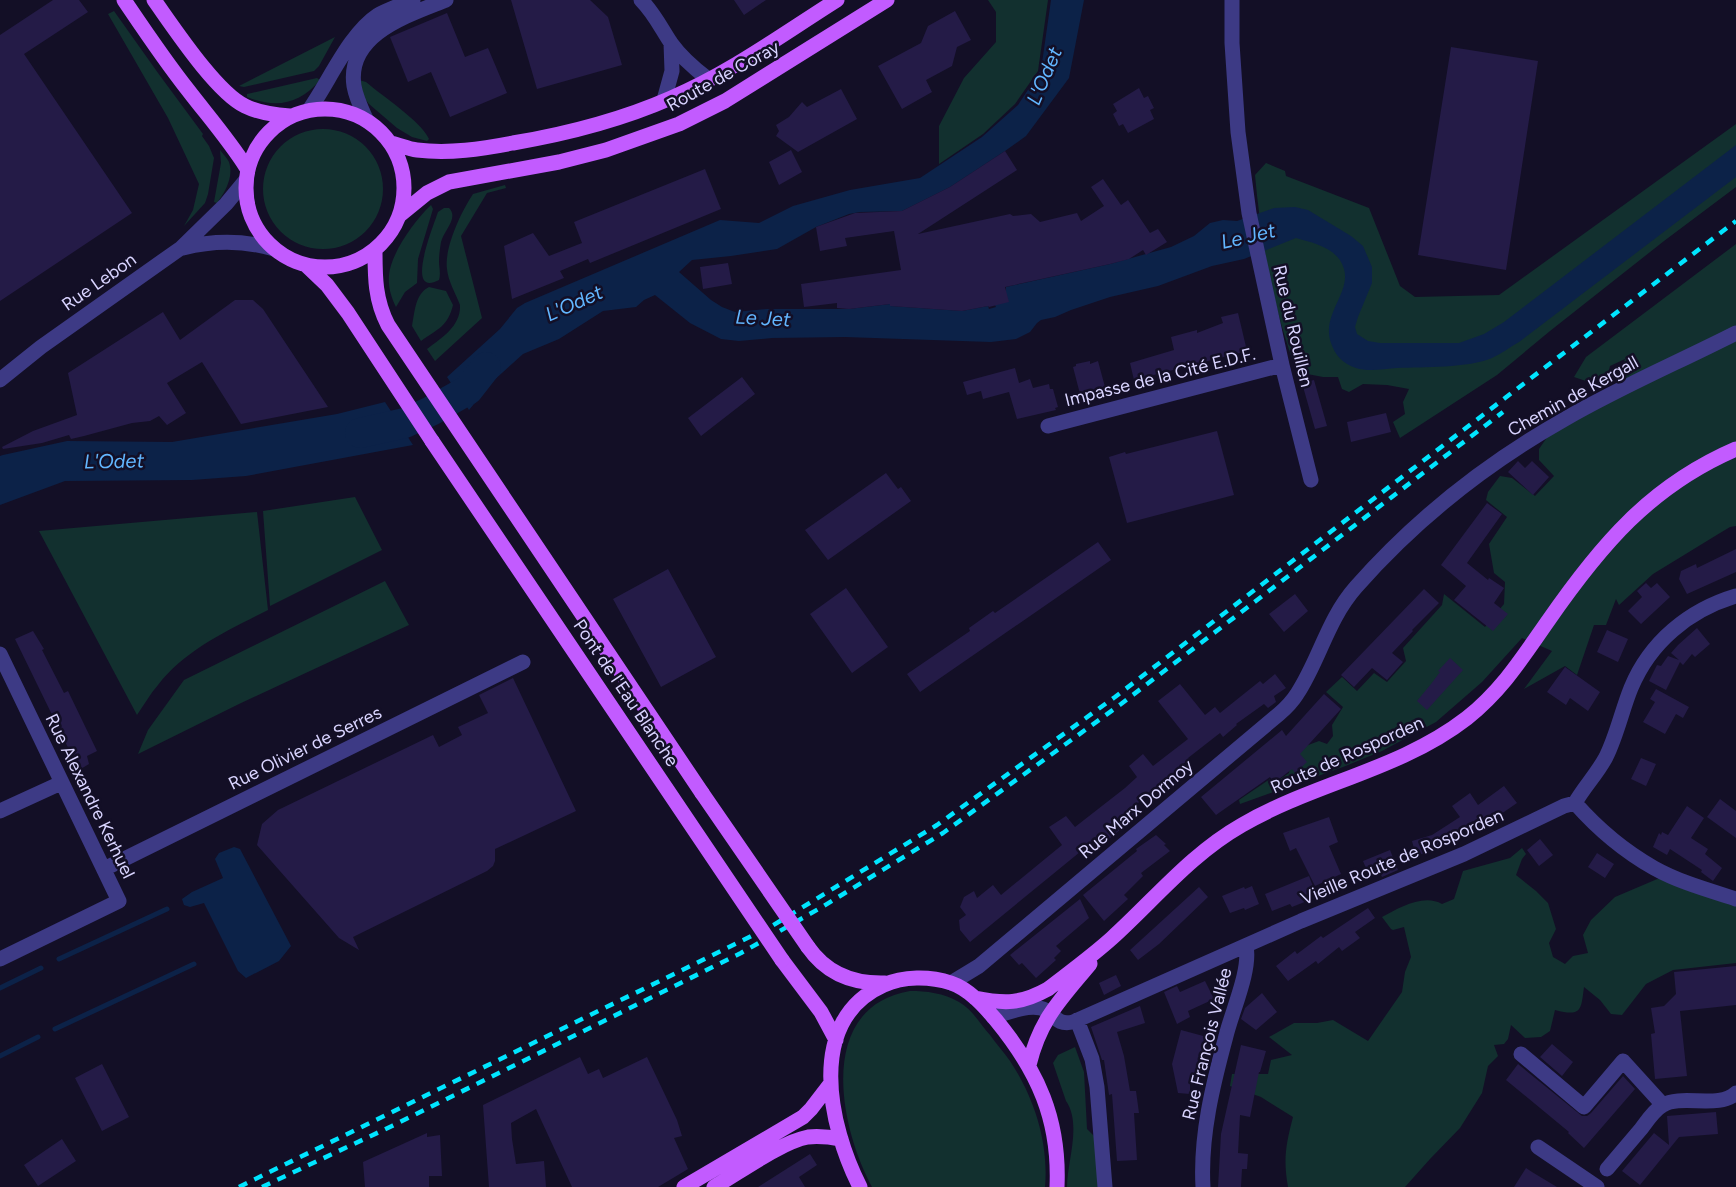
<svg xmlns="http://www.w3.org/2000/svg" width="1736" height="1187" viewBox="0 0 1736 1187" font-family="Figtree,sans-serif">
<rect width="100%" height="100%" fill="#130f26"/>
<!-- green -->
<path fill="#12302f" d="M988 0H1048L1038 71 1015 104 983 134 939 164V126L964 78 996 42V12Z
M114 11 158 73 203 134 202 136 209 146 214 158 208 194 205 203 184 226 193 210 199 184 168 118 108 14Z
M335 37 319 66 314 71 244 87 239 86Z
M317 78 320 80C300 104 276 109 247 97V94Z
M359 80 366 82C381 95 422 122 429 139L427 141 412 137 397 128 369 104 361 94Z
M1736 124V187L1664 241 1550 331 1497 375 1400 438 1393 422 1405 414 1403 402 1409 389 1387 385 1363 384 1349 392 1342 389 1338 377H1323L1297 372C1273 309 1261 242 1255 175L1266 163 1285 171 1286 176 1369 208 1400 286 1415 297 1499 295Z
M263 189a60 60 0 1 1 120 0a60 60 0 1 1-120 0Z
M220 150C223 154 227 158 229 162 234 177 225 192 217 203L214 202 221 163Z
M505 185 506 188 487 193 461 236 482 318 435 361 427 349C442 338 461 326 460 305 456 294 448 281 447 269 444 248 461 212 473 194Z
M431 205 433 209 418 259 417 283 405 292 396 307C391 297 388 287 389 275 391 253 415 220 431 205Z
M444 208H449C459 218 444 230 441 242 440 248 439 255 439 261 439 268 441 273 439 280 403 299 435 222 438 212Z
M1736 244V526L1730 527 1720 533 1653 574 1619 605 1616 599 1606 625H1594L1577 675 1565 666 1524 689 1552 651 1522 638 1482 682 1436 722 1382 751 1343 767 1240 804 1239 800 1270 779 1274 783 1289 773 1291 759 1295 750 1319 741 1327 744 1333 736 1332 725 1343 707 1326 692 1342 677 1357 691 1374 673 1387 682 1406 661 1403 648 1442 605 1444 594 1485 627 1504 604 1505 582 1494 573 1489 544 1507 517 1486 500 1488 492 1500 476 1512 478 1535 496 1554 476 1539 460V449L1550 433 1615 386 1625 359 1610 366 1607 378 1589 382 1574 377 1586 357Z
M429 287 446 291 453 305C448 326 438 329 421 341L412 326C415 311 415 294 429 287Z
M355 497 382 550 270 606 263 511Z
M257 512 268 610C229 630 186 649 158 685 150 694 144 705 137 715L39 531Z
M385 581 409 625 239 704 138 754 148 730 184 680Z
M1522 848 1526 854 1522 859 1516 875 1536 891 1548 903 1556 929 1549 943 1553 957 1565 964 1573 956 1588 953 1583 935 1591 920 1615 897 1662 877 1736 905V963L1673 970 1646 984 1622 1015 1611 1014 1600 1000 1584 987C1581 1010 1582 1017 1555 1010L1550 1031 1541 1037 1525 1038 1511 1025 1508 1039 1504 1044 1494 1045 1498 1056 1488 1066 1482 1093 1460 1128 1430 1159 1405 1187H1288C1283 1159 1286 1144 1293 1117L1261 1097 1230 1086 1232 1074H1268L1271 1060 1292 1055 1269 1037 1294 1023H1317L1333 1020 1368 1041 1402 992 1405 972 1411 957 1404 927 1393 930 1391 929 1382 917C1398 908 1424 893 1442 904L1454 899 1463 871 1510 858Z
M910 991C926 991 944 993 959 1002 972 1009 980 1024 990 1035 996 1044 1004 1052 1010 1061 1034 1097 1049 1143 1045 1187H872C839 1126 816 1007 910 991Z
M1075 1047 1084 1072 1087 1129 1095 1137 1098 1187H1067C1067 1162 1082 1124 1066 1101L1053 1063 1058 1055Z"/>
<!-- water -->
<path fill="#0c2248" d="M1051 0H1084L1069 78 1026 136 1005 151 950 187 902 211 860 212 849 214 816 227 777 249 731 256 692 260 679 272 711 300 722 307 735 312 767 309H849L890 304 891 306 962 311 988 306 989 309 996 307 995 305 1006 291V287L1110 264 1171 247 1194 236 1210 223 1223 220 1237 221 1274 208 1295 207 1308 210 1351 236 1363 246 1372 267V283L1358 317 1355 327 1357 334 1368 341 1380 343H1459L1484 334 1504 322 1736 145V177L1519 342C1510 347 1501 354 1492 358 1469 368 1422 367 1397 368 1384 369 1368 372 1356 368 1343 364 1335 355 1331 343 1321 315 1351 293 1344 269 1338 248 1314 243 1296 238L1244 259 1212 266 1158 286 1110 297 1071 310 1055 317 1041 320 1037 323 1030 332 1016 339 991 342 845 337 772 338 739 341 721 339 690 323 655 295 644 300 636 307 603 311 559 339 523 354 492 382 469 410 447 377 500 329 517 308 525 303 720 220 759 223 793 206 850 190 920 178 982 137 1018 105 1041 70Z
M385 402 413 445 246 476 192 480 65 481 0 505V456L3 455 67 441 172 442 337 414Z
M234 847 240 849 291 946 279 961 246 978 238 971 204 903 190 907 184 905 182 899 192 892 223 878 215 859 219 853Z"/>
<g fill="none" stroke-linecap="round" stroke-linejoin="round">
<!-- stream -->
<path stroke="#0c2248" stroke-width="5" d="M59 959 167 909
M0 988 41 968
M55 1029 194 964
M0 1056 38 1037"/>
<!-- river -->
<path stroke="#0c2248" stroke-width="30" d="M360 433 405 423 431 411 468 390 486 367"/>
</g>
<!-- building -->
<path fill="#241b47" d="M53 0H79L88 12 24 54 132 213 0 301V35Z
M511 0H590L608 17 622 65 537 89Z
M734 0H766L744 15Z
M955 11 971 40 957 47 952 66 926 80 932 92 902 109 878 66 921 43 928 26Z
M447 13 465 57 488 48 507 93 450 117 431 72 408 82 390 37Z
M1451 47 1538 61 1506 270 1418 255Z
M1139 88 1144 98 1148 96 1154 108 1150 110 1154 119 1128 133 1123 124 1119 126 1113 114 1117 111 1113 104Z
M841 89 857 119 798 152 776 136 779 131 776 125 789 117 802 102 807 107Z
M791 150 802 172 779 185 769 162Z
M1005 151 1017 170 918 234 1010 214 1013 216 1031 214 1040 222 1077 213 1081 221 1104 206 1091 187 1103 179 1121 205 1128 200 1150 233 1158 229 1167 242 1146 255 1143 250 1129 259 1110 264 1005 287 1009 302 989 307 988 306 962 311 890 306V304L849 309 837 308V303L804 307 801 284 901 270 894 231 845 238 847 246 820 251 816 227 855 213 902 211 950 187Z
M705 169 721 209 590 263 588 259 560 271 564 278 512 299 504 246 533 233 549 256 582 243 574 222Z
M728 263 732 284 703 289 700 267Z
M235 300H253L263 309 328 407 241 424 202 362 167 383 186 413 167 425 159 416 150 421 132 423 84 436 71 439 69 435 42 443 3 449 2 447 33 431 77 415 68 373 163 312 180 340Z
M1238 313 1247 351 1134 380 1130 363 1174 350 1171 337 1197 330V333L1223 323 1221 317Z
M1090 361V364L1098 361 1105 387 1080 394 1073 367 1076 366V364Z
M1015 368 1019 383 1030 379 1033 388 1049 384 1050 389H1053L1058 407 1055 408 1056 410 1017 419 1009 392 983 399 981 391 967 395 963 382Z
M742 377 755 394 701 436 688 418Z
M1314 380 1327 426 1315 429 1302 383Z
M1386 413 1391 432 1351 442 1347 422Z
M1217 431 1234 495 1127 523 1109 457 1125 452 1126 454Z
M1518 461 1525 468 1532 461 1549 477 1533 495 1508 472Z
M886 473 898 489 901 487 911 501 828 560 805 530Z
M1487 503 1502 514 1467 563 1488 580 1489 578 1504 588 1494 603 1508 614 1493 631 1454 600 1466 586 1441 565Z
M1098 542 1111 560 920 692 907 674 970 631 969 628 993 611 995 613Z
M1736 549V572L1687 594 1679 579 1681 571 1696 564 1697 568Z
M668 569 716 657 661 687 613 599Z
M1646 583 1651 588 1657 583 1670 597 1641 624 1628 611 1642 597 1637 591Z
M846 588 888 647 852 673 810 614Z
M1424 589 1439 603 1412 630 1413 631 1392 653 1403 662 1387 680 1372 668 1354 687 1341 675Z
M1295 594 1308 611 1284 632 1269 614Z
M1697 628 1710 644 1695 657 1692 654 1683 665 1680 662 1666 690 1649 681 1657 665 1661 666 1668 656 1679 660 1671 653 1678 645Z
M1607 630 1628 639 1618 662 1597 652Z
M33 631 44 649 42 650 64 693 68 691 97 751 87 756 89 764 79 770 15 639Z
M1450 658 1463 670 1427 710 1417 701 1431 684 1440 672 1438 671Z
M1565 667 1600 692 1588 711 1570 698 1566 705 1547 692Z
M1275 674 1286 688 1274 696 1276 702 1268 708 1264 704 1236 724 1237 725 1223 737 1220 733 1188 758 1189 759 1183 764 1185 766 1134 806 1139 814 1097 849 1091 843 970 942 960 930 959 920 966 915 960 907 964 897 974 891 977 898 993 885 1001 895 1062 845 1049 827 1066 816 1075 827 1125 788 1137 777 1129 766 1143 754 1153 766 1188 739 1158 701 1180 684 1205 715 1215 707 1220 713 1260 681 1263 684Z
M513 678 576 811 495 849V861L493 866 487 871 353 937 359 950 339 938 257 845 262 824 278 810 433 735 439 747 462 735 458 727 488 713 479 695Z
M1656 689 1689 707 1683 718 1676 714 1665 734 1643 722 1655 702 1650 699Z
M1324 694 1341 709 1300 754 1307 762 1295 773 1292 769 1274 783 1270 777 1216 815 1201 797 1282 730 1286 736Z
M1641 758 1656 764 1646 786 1631 779Z
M1504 786 1517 803 1488 823 1484 818 1436 849 1416 856 1412 841 1432 835 1460 817 1452 806 1470 793 1478 805Z
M1720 799 1736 811V838L1707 817Z
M1687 806 1704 818 1691 838 1708 849 1705 854 1722 868 1713 881 1701 872 1702 870 1670 849 1667 855 1653 847 1659 833 1661 835 1662 832 1668 835Z
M1329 817 1338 842 1329 846 1341 874 1315 886 1296 848 1290 851 1283 833Z
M1156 835 1166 844 1164 845 1170 851 1141 873 1143 876 1124 895 1128 899 1104 921 1083 895 1137 851 1136 849Z
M1540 839 1553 855 1539 866 1527 850Z
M1390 850 1398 870 1382 877 1378 868 1368 873 1363 861Z
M1597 853 1614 864 1605 878 1588 867Z
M1309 876 1317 897 1292 907 1290 904 1272 911 1265 894Z
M1252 886 1259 904 1245 910 1244 908 1230 913 1222 896 1244 887 1245 889Z
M1199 887 1208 897 1159 944 1138 960 1130 950Z
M1080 899 1089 918 1056 946 1061 951 1054 958 1056 960 1036 978 1022 963 1019 965 1010 955Z
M1368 908 1375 918 1355 932 1360 938 1342 951 1339 947 1318 964 1316 961 1288 981 1276 966 1295 951 1297 954 1321 936 1323 938Z
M1736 966V1005L1680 1011 1687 1076 1655 1079 1651 1034 1655 1033 1651 1008 1664 1006 1676 994 1674 972Z
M1116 975 1121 986 1104 995 1099 983Z
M1205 981 1214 999 1188 1011 1190 1017 1177 1024 1164 992 1177 986 1180 992Z
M1262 993 1277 1012 1256 1030 1241 1019 1245 1008Z
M1140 1006 1145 1023 1117 1032 1124 1056 1130 1091H1136L1139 1113H1134L1137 1160 1117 1161 1112 1094 1109 1095 1104 1060H1102L1091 1027Z
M1181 1030 1207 1037 1199 1063 1198 1084H1190V1094L1178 1093 1172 1064Z
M1552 1044 1573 1062 1562 1076 1540 1057Z
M1241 1045 1266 1051 1260 1072H1259L1250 1117 1240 1115 1238 1153 1248 1154 1247 1169H1242L1241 1187H1218L1221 1134Z
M580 1057 588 1074 599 1069 603 1078 647 1057 677 1120 682 1136 674 1138 688 1169 658 1187H572L536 1109 511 1123 512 1139 516 1164 544 1161 546 1187H489L483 1105Z
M102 1064 129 1117 102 1131 75 1078Z
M1518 1064 1582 1116H1587L1591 1113 1623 1076 1635 1089 1584 1148 1568 1133 1569 1132 1506 1080Z
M1716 1112 1718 1134 1679 1137 1640 1185 1622 1171 1654 1133 1669 1145 1667 1116Z
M427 1133V1137L440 1135 442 1176H429V1187H365L363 1162Z
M62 1139 76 1161 38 1186 24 1165Z
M810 1154 817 1165 799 1177 805 1187H758Z
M1526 1168 1532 1172 1557 1187H1514Z"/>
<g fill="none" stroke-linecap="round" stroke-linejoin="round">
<!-- minor -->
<path stroke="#3d3a85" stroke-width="15" d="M641 0C654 13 661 28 671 43 681 57 695 69 708 79
M1232 0V43L1238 132 1249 213 1282 365 1311 480
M664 100 672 71 671 43
M309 110C329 82 349 34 378 15 389 9 401 5 413 0
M367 121C362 110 356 98 354 86 346 34 409 15 446 0
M183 248C214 240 243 240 274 249
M0 380 41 347 181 248 226 204 245 181
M1048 426 1282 365
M0 654 119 901 0 959
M1575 803C1597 828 1624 851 1654 868 1679 882 1708 890 1736 899
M0 811 61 783
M104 869 523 662
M951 983 979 966 1279 714C1286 708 1292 702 1297 694 1320 659 1327 620 1356 587 1416 519 1487 463 1565 419 1620 387 1679 362 1736 333
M993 1017C1007 1013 1026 1005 1040 1008 1056 1011 1053 1026 1073 1022L1301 921 1464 854 1564 806 1575 803C1584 787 1597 774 1606 757 1617 735 1622 710 1631 688 1650 642 1689 610 1736 596
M1077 1020 1092 1059 1097 1087 1105 1187
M1521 1054 1584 1107 1623 1061 1663 1105
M1538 1147 1597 1187
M1607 1169C1619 1155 1630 1142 1641 1129 1647 1121 1654 1110 1663 1105 1681 1094 1720 1109 1736 1093
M1203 1187C1200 1136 1213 1084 1226 1036 1232 1011 1251 970 1246 946"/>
<!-- major -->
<path stroke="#c25bff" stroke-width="15" d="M124 0C145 31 165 61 188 90 208 116 229 140 246 167
M154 0C174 28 216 92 245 106 259 113 275 115 290 116
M246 188a79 79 0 1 1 158 0a79 79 0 1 1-158 0Z
M391 143C400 145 408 149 417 150 449 154 482 149 513 143 566 134 621 120 671 98 730 73 783 34 837 0
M400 215 427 193 449 182 559 162 606 150 679 124 725 101 887 0
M375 250C375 277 375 300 388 325L702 793
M306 265 327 285 348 313 432 441
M808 947C826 973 853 984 885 983
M782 960 821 1012 836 1040
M975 998C1005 1004 1021 1004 1048 989 1070 972 1092 956 1112 938 1155 899 1191 854 1242 825 1314 783 1400 770 1467 718 1503 689 1522 658 1548 621 1600 546 1650 486 1736 449
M1029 1065C1040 1019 1061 999 1090 964
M684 1187 803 1117 811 1109 831 1083
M714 1187C739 1173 781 1142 808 1137 819 1136 830 1137 841 1139
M860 1187C829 1126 805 1020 884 985 903 976 930 976 951 983 969 989 984 1006 996 1020 1038 1071 1060 1120 1057 1187"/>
<!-- rail -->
<path stroke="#00e5ff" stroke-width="4.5" stroke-dasharray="9 8" stroke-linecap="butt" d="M239 1187 772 926 937 825 1115 697 1736 221
M262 1187 392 1126 741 953 822 907 943 833 1121 704 1503 412"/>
<!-- major-bridge -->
<path stroke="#c25bff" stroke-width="15" d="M432 441 782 960
M702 793 808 947"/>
</g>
<g text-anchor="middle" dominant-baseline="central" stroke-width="5" stroke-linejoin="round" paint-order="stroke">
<!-- street labels -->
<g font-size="18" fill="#d9d4ff" stroke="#130f26">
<text transform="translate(723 76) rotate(-29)">Route de Coray</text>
<text transform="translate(99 282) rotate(-35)">Rue Lebon</text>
<text transform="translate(1293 326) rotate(77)">Rue du Rouillen</text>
<text transform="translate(1160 377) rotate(-14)">Impasse de la Cité E.D.F.</text>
<text transform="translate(1573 396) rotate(-29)">Chemin de Kergall</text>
<text transform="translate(626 693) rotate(56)">Pont de l'Eau Blanche</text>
<text transform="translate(305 748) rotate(-26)">Rue Olivier de Serres</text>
<text transform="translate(1347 755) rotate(-24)">Route de Rosporden</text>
<text transform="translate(90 796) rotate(64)">Rue Alexandre Kerhuel</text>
<text transform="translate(1136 809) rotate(-40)">Rue Marx Dormoy</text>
<text transform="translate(1402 857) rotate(-23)">Vieille Route de Rosporden</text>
<text transform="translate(1207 1044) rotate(-76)">Rue François Vallée</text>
</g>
<!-- water labels -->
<g font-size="20" font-style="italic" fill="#62b6ff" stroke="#130f26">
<text transform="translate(1044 76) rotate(-67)">L'Odet</text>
<text transform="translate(1248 236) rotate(-13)">Le Jet</text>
<text transform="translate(574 303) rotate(-24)">L'Odet</text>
<text transform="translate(763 318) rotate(3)">Le Jet</text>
<text transform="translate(114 461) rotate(-1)">L'Odet</text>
</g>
</g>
</svg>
